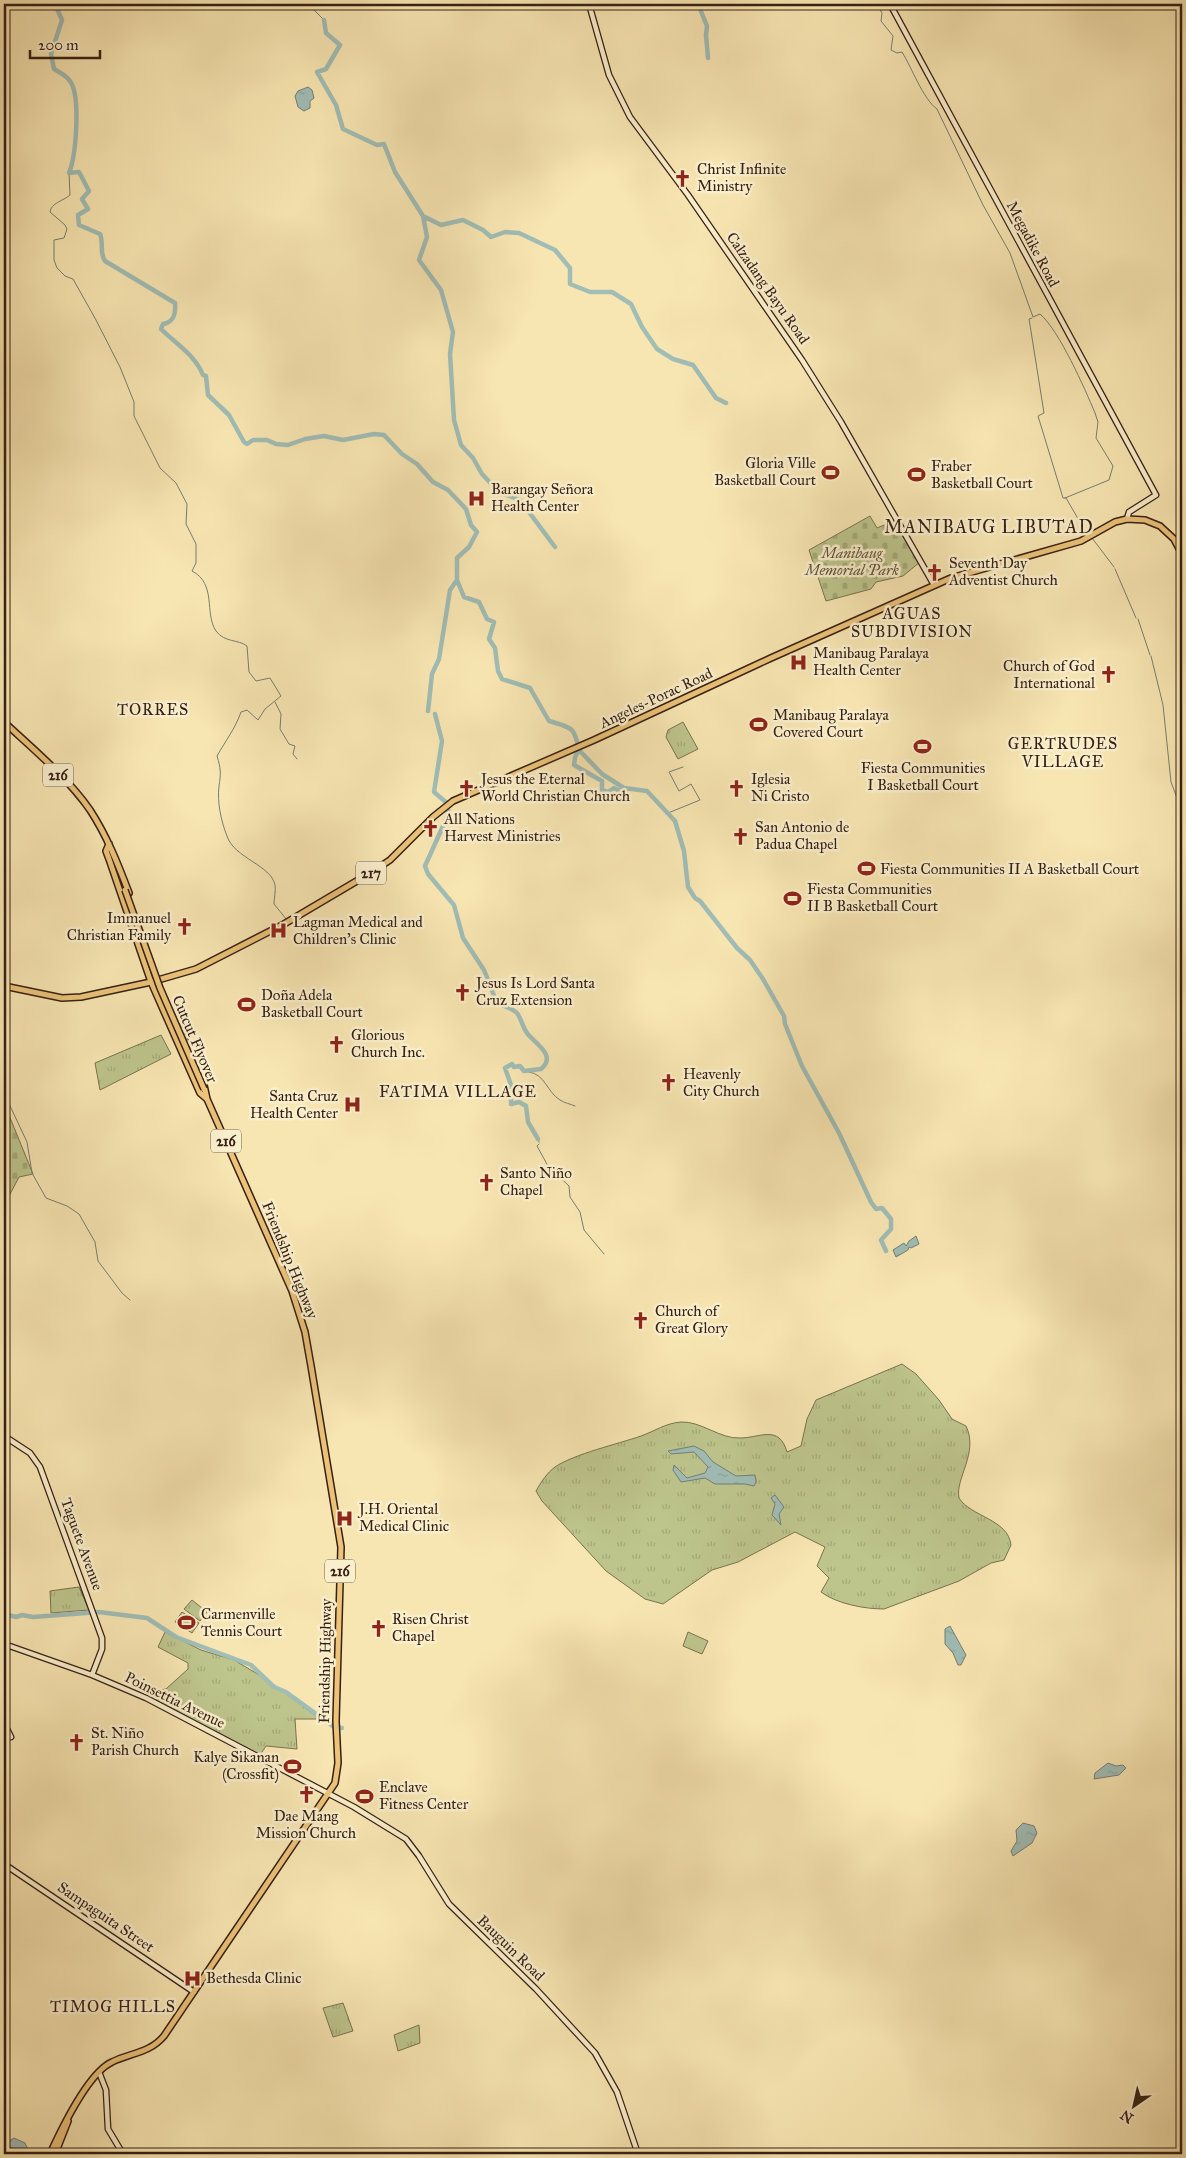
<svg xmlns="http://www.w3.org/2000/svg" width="1186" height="2158" viewBox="0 0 1186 2158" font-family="'IM FELL Great Primer',serif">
<defs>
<pattern id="grass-tufts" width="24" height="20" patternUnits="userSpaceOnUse" patternTransform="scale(1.25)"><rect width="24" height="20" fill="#bdc58c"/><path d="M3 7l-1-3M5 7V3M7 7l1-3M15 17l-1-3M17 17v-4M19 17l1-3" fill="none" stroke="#a3a978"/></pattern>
<pattern id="cemetery-stones" width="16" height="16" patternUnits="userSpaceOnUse" patternTransform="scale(1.25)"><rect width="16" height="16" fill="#bdc58c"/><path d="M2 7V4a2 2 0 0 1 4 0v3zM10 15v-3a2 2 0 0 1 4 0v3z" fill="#a3a978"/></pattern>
<pattern id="water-ripples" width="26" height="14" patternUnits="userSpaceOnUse" patternTransform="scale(1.25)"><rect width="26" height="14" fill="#a0bdb6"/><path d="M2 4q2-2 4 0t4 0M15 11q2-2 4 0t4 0" fill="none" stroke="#8aa29c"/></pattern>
</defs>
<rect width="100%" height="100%" fill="#f8e6b2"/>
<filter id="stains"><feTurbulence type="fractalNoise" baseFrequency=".004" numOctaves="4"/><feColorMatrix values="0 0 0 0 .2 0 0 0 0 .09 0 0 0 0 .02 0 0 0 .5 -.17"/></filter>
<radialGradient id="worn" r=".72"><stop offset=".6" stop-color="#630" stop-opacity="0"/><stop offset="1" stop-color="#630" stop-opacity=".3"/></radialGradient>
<!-- grass -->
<path fill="url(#grass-tufts)" stroke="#7a7250" d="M683 722 698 749 678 759 666 737 668 730Z
M161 1035 171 1054 100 1090 95 1063Z
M902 1364 916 1374 939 1400 952 1419 966 1426C979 1453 955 1478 959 1498 971 1517 1008 1519 1011 1545L1004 1560 991 1563 959 1581 884 1609C865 1609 837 1604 821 1592L829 1578 817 1566 825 1547 795 1532 738 1562 712 1570 663 1604 645 1599 606 1571 542 1501 536 1491C541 1482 547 1473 555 1467 574 1454 618 1444 641 1436 655 1431 666 1423 681 1422 701 1421 720 1439 740 1438 760 1438 779 1424 787 1452L801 1446 807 1419 816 1400Z
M79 1587 89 1610 51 1613 50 1591Z
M192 1600 207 1612 200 1621 184 1609Z
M165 1632 201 1650 234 1660 266 1679 320 1719H295L297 1749 266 1746 260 1755 156 1700 160 1690 166 1689 188 1669V1663L158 1647Z
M343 2003 353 2031 333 2037 323 2008Z
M419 2025 420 2043 398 2051 394 2035Z"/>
<!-- cemetery -->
<path fill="url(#cemetery-stones)" stroke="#7a7250" d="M870 516 877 528 896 520 920 562 903 576 876 582 871 589 826 601 809 550Z
M4 1103 33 1174 19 1177 8 1198 4 1199Z"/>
<!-- pitch -->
<path fill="#bdc58c" stroke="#7a7250" d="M182 1612 199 1623 192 1633 175 1622Z
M688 1632 708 1641 702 1654 683 1646Z"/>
<!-- water -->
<path fill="url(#water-ripples)" stroke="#767e75" d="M308 87 312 90 314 98 310 101V108L304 111 298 107 295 96 298 91Z
M916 1236 919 1244 911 1248 909 1247 908 1250 896 1257 893 1250 904 1243 906 1246 909 1241Z
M694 1446 704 1451 713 1462 736 1476 755 1475 756 1482 754 1486 745 1484H715L705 1478 681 1482 673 1470 674 1465 687 1478 705 1473 708 1467 694 1452 671 1454 668 1451Z
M775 1495 784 1507 779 1514 781 1525 772 1515 775 1504 771 1498Z
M950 1626 966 1655 961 1665H958L953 1653 945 1644V1629Z
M1108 1763 1116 1766 1123 1765 1126 1768 1119 1775 1094 1779 1095 1773Z
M1023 1823 1034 1826 1037 1833 1032 1843 1013 1856 1011 1851 1017 1841 1016 1830Z
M14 2138 25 2143 30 2154H21L11 2147 4 2150V2144Z"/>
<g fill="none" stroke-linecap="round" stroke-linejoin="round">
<!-- stream -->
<path stroke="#767e75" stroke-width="1" d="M308 4 324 20
M877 4 882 13 881 21 893 36 891 50 897 53 902 52C912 68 923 99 937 109L983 205 1010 253 1033 317 1040 314C1059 330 1085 389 1095 413L1098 422 1096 438 1113 466 1109 480 1065 498
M69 173 70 195C63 201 51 203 50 212L65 225 67 229 64 238 54 240V260L57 268 65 276 73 279 96 320 120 367 134 402V416L160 468 176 483 187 504 186 524 196 544V563L192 571C217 584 204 613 216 631 225 643 238 639 247 646L249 672 256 681 270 678 281 696 265 709 258 720 247 710 241 712C235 729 226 740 217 756 221 769 221 773 219 786 217 802 221 821 227 836 234 858 271 865 275 885 276 891 274 898 274 904L287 920
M1032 318 1029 319 1030 325 1044 413 1038 416 1063 498H1066L1087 534
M1092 538 1114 567
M1115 569 1136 618
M1138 619 1150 655
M1151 656 1163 705 1171 782 1182 811
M275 702 281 714 280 729 289 744 295 746 293 754 297 759
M668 813 700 800 691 784 679 791 669 772 683 767
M529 1072C545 1074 547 1092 560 1100 564 1103 571 1104 575 1106
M4 1093 27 1142 32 1173 46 1198 67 1206 79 1214 95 1242 98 1261 122 1293 130 1300
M538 1139 539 1142
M539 1144 537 1146 548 1166 569 1186 570 1197 580 1212 584 1230 604 1254"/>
<!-- river -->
<path stroke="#a0bdb6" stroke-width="4.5" d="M55 4 62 20 51 54 54 69C59 72 67 76 70 81 81 96 76 156 69 173L79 172 89 191 82 199 88 209 78 215 79 225 100 234C104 243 99 252 105 261L175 303C176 314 174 322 163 324L161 329C175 343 195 355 203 375L206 376 208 395 229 415 244 442 247 444 253 440H267L276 444 288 445 305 439 324 436 343 440 374 434 384 435 402 454 417 464 433 482 448 490 466 509 471 525 477 532 469 547 457 558V580L464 597 479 602 487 619 494 622 489 639 495 648 498 671 502 679 530 688 549 721C571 728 574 725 579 750L575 757 574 765 602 781V790L608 792 614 788 620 791 624 788 647 791 675 821 684 851 688 887 695 898 700 901 737 948 750 960 763 979 784 1016 785 1024 802 1066 839 1133 871 1202 876 1209 882 1208 891 1219V1229L881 1240 886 1251
M698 4 707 26 706 35 708 58
M324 20 326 33 340 45 326 69 317 72 336 105 343 129 377 145 384 144 395 172 423 216 427 237 419 260 441 290 453 332 450 354 454 420 461 445 473 458 482 474 499 492 520 500 555 547
M1182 161V166
M423 216 441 225 463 220 483 230 491 237 505 232 519 233 555 250 570 268V284L590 292H612L631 304 642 327 657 349 673 359 693 365 716 398 726 403
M428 711 432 674 439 659 450 590 457 580
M435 714 442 741 434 792 448 804V815L425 866 428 874 454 905 463 938 484 970 496 1001C502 1007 511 1007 517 1013 520 1016 523 1028 527 1033 533 1042 558 1055 541 1069L524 1071 520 1066 514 1067 512 1064 505 1068 511 1085V1104L519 1102 526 1106 528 1122 538 1139
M579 750 602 774 624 788
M4 1614 16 1617 22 1615 33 1617 99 1612 147 1618 176 1637 251 1665 274 1687 286 1692 334 1727 342 1728"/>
<defs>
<path id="secondary" d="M589 4 609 75 630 117 688 195 802 360 841 422 934 585
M890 4 1156 495 1129 512 1127 519
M4 1436 30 1453 40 1467 102 1638V1649L92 1675
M4 1644 92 1675 146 1698 354 1807 406 1839 419 1856 449 1904 536 1989 595 2053 617 2092 638 2154
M4 1723 11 1737 4 1739
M4 1864 194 1992
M99 2072 106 2090 108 2129 123 2154
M8 2154 13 2152 17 2154"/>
<path id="primary" d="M4 722C32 748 68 778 90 810 107 836 118 864 129 893
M109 844 106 851 109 859 151 982 200 1093 207 1099
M4 986 62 998 81 997 151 982 196 969 284 924 372 872 390 860 433 817 453 801 594 740 771 658 951 578 1081 541 1115 522 1127 519 1145 520 1160 526 1174 539 1182 554
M180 1027 187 1045
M50 2154C61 2130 88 2073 112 2062 130 2053 150 2053 164 2036L335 1783 338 1763 336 1721 341 1547 311 1366 305 1332 292 1291 207 1099 204 1085
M55 2154 68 2121"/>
</defs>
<!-- secondary casing -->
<use href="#secondary" stroke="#362014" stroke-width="7"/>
<!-- primary casing -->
<use href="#primary" stroke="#362014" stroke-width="8"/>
<!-- secondary -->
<use href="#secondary" stroke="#faefcd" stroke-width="4.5"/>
<!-- primary -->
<use href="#primary" stroke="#ecc379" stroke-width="5"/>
<defs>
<path id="primary-bridge" d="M125 890 160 988 204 1089"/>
</defs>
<!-- primary-bridge casing -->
<use href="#primary-bridge" stroke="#362014" stroke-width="8" stroke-linecap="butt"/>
<!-- primary-bridge -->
<use href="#primary-bridge" stroke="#ecc379" stroke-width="5"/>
</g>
<!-- icons -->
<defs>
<symbol id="church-bare" viewBox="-9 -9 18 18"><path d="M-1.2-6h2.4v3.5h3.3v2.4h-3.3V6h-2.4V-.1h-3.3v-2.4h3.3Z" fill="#8f2418" stroke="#faefcd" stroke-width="2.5" paint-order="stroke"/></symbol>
<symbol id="stadium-bare" viewBox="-9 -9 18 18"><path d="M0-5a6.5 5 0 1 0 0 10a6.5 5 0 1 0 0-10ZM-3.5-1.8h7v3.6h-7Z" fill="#8f2418" stroke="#faefcd" stroke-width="2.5" paint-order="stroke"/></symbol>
<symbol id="hospital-bare" viewBox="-9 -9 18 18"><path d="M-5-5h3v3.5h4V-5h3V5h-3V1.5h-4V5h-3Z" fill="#8f2418" stroke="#faefcd" stroke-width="2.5" paint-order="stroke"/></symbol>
</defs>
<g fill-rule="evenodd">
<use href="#church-bare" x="670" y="166" width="25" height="25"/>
<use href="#stadium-bare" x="818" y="460" width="25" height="25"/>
<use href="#stadium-bare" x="904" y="462" width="25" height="25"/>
<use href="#hospital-bare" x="464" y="486" width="25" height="25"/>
<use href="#church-bare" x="922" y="560" width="25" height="25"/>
<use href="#hospital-bare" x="786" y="650" width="25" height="25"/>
<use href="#church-bare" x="1096" y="662" width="25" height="25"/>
<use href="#stadium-bare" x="746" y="712" width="25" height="25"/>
<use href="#stadium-bare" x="910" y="734" width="25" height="25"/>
<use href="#church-bare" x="454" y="776" width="25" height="25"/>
<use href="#church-bare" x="724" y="776" width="25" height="25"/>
<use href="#church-bare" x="418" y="816" width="25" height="25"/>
<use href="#church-bare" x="728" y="824" width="25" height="25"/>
<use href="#stadium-bare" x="854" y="856" width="25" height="25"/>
<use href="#stadium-bare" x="780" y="886" width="25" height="25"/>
<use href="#church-bare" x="172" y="914" width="25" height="25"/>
<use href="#hospital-bare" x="266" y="918" width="25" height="25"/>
<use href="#church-bare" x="450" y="980" width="25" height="25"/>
<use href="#stadium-bare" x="234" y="992" width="25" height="25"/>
<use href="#church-bare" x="324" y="1032" width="25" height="25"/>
<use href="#church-bare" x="656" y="1070" width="25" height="25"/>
<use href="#hospital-bare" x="340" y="1092" width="25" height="25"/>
<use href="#church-bare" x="474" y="1170" width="25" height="25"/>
<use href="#church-bare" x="628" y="1308" width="25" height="25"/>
<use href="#hospital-bare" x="332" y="1506" width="25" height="25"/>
<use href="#stadium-bare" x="174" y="1610" width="25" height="25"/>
<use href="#church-bare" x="366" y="1616" width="25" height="25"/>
<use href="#church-bare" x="64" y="1730" width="25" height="25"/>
<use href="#stadium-bare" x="280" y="1754" width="25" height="25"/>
<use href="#church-bare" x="294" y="1782" width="25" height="25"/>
<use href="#stadium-bare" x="352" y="1784" width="25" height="25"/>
<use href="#hospital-bare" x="180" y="1966" width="25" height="25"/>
</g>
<g text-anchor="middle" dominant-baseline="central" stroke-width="5" stroke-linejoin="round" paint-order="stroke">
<!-- shield labels -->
<g fill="#faefcd" stroke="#715e4c" stroke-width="1">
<rect x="43" y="763.5" width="30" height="23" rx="4"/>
<rect x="356" y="861.5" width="30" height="23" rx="4"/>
<rect x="211" y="1129.5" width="30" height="23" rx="4"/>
<rect x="325" y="1559.5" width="30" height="23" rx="4"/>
</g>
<g font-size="14" font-weight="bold" fill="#362014">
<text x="58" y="775">216</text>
<text x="371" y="873">217</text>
<text x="226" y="1141">216</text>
<text x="340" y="1571">216</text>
</g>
<!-- poi labels -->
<g font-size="15" fill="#362014" stroke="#faefcd" text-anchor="start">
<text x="697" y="169">Christ Infinite<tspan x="697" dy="17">Ministry</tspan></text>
<text x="816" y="463" text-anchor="end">Gloria Ville<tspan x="816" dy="17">Basketball Court</tspan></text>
<text x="931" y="466">Fraber<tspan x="931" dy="17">Basketball Court</tspan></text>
<text x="491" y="489">Barangay Señora<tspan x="491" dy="17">Health Center</tspan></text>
<text x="949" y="563">Seventh Day<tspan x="949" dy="17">Adventist Church</tspan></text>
<text x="813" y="653">Manibaug Paralaya<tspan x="813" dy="17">Health Center</tspan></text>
<text x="1095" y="666" text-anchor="end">Church of God<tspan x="1095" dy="17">International</tspan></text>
<text x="773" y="715">Manibaug Paralaya<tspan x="773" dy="17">Covered Court</tspan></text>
<text x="923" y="768" text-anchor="middle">Fiesta Communities<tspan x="923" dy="17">I Basketball Court</tspan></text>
<text x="481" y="779">Jesus the Eternal<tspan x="481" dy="17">World Christian Church</tspan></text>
<text x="751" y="779">Iglesia<tspan x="751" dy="17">Ni Cristo</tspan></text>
<text x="444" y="819">All Nations<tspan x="444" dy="17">Harvest Ministries</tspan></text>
<text x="755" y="827">San Antonio de<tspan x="755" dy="17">Padua Chapel</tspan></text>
<text x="880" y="869">Fiesta Communities II A Basketball Court</text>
<text x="807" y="889">Fiesta Communities<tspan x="807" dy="17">II B Basketball Court</tspan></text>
<text x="171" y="918" text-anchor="end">Immanuel<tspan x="171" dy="17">Christian Family</tspan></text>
<text x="293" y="922">Lagman Medical and<tspan x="293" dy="17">Children's Clinic</tspan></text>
<text x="476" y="983">Jesus Is Lord Santa<tspan x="476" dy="17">Cruz Extension</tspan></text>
<text x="261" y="995">Doña Adela<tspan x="261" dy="17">Basketball Court</tspan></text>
<text x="351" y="1035">Glorious<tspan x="351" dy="17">Church Inc.</tspan></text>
<text x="683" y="1074">Heavenly<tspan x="683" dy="17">City Church</tspan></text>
<text x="338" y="1096" text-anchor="end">Santa Cruz<tspan x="338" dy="17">Health Center</tspan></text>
<text x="500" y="1173">Santo Niño<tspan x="500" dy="17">Chapel</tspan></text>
<text x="655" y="1311">Church of<tspan x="655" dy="17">Great Glory</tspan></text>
<text x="359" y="1509">J.H. Oriental<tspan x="359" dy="17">Medical Clinic</tspan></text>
<text x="201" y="1614">Carmenville<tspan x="201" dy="17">Tennis Court</tspan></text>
<text x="392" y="1619">Risen Christ<tspan x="392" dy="17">Chapel</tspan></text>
<text x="91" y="1733">St. Niño<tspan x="91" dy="17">Parish Church</tspan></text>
<text x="279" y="1757" text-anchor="end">Kalye Sikanan<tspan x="279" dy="17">(Crossfit)</tspan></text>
<text x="379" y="1787">Enclave<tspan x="379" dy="17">Fitness Center</tspan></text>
<text x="306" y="1816" text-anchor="middle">Dae Mang<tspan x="306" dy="17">Mission Church</tspan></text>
<text x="206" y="1978">Bethesda Clinic</text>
</g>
<!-- street labels -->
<g font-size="15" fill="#362014" stroke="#faefcd">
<text transform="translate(1033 244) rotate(62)">Megadike Road</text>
<text transform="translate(768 288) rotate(55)">Calzadang Bayu Road</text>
<text transform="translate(656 698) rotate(-25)">Angeles-Porac Road</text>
<text transform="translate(195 1039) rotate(67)">Cutcut Flyover</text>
<text transform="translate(290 1260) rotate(68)">Friendship Highway</text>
<text transform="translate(82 1544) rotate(70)">Taguete Avenue</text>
<text transform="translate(325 1661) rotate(-89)">Friendship Highway</text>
<text transform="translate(175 1700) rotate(26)">Poinsettia Avenue</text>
<text transform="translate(106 1917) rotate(34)">Sampaguita Street</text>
<text transform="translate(511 1948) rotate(44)">Bauguin Road</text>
</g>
<!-- park labels -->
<g font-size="15" font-style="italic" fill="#5e5238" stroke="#faefcd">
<text x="852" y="553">Manibaug<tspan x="852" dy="17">Memorial Park</tspan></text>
</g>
<!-- neighbourhood labels -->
<g font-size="16" letter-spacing="1" fill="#362014" stroke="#faefcd">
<text x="912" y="613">AGUAS<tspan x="912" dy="18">SUBDIVISION</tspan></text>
<text x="153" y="709">TORRES</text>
<text x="1063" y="743">GERTRUDES<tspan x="1063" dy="18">VILLAGE</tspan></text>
<text x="458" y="1091">FATIMA VILLAGE</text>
<text x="113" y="2006">TIMOG HILLS</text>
</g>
<!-- quarter labels -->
<g font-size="18" letter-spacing="1" fill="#362014" stroke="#faefcd">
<text x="989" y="527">MANIBAUG LIBUTAD</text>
</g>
</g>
<!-- margin -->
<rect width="1186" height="2158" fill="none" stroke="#f8e6b2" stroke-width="20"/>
<rect x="5" y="5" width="1176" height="2148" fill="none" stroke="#362014" stroke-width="2.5"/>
<rect x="10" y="10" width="1166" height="2138" fill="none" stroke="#362014"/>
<!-- north arrow -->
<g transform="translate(1134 2106) rotate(214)" stroke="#faefcd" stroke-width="4" paint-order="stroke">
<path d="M0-4L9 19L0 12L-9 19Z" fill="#362014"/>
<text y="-8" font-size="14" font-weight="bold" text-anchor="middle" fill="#362014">N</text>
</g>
<!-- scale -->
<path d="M30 50v8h70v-8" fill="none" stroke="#362014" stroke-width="2.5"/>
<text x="38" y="50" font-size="15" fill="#362014" stroke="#faefcd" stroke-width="4" paint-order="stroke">200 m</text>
<rect width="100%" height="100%" filter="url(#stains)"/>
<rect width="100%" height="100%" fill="url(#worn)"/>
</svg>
